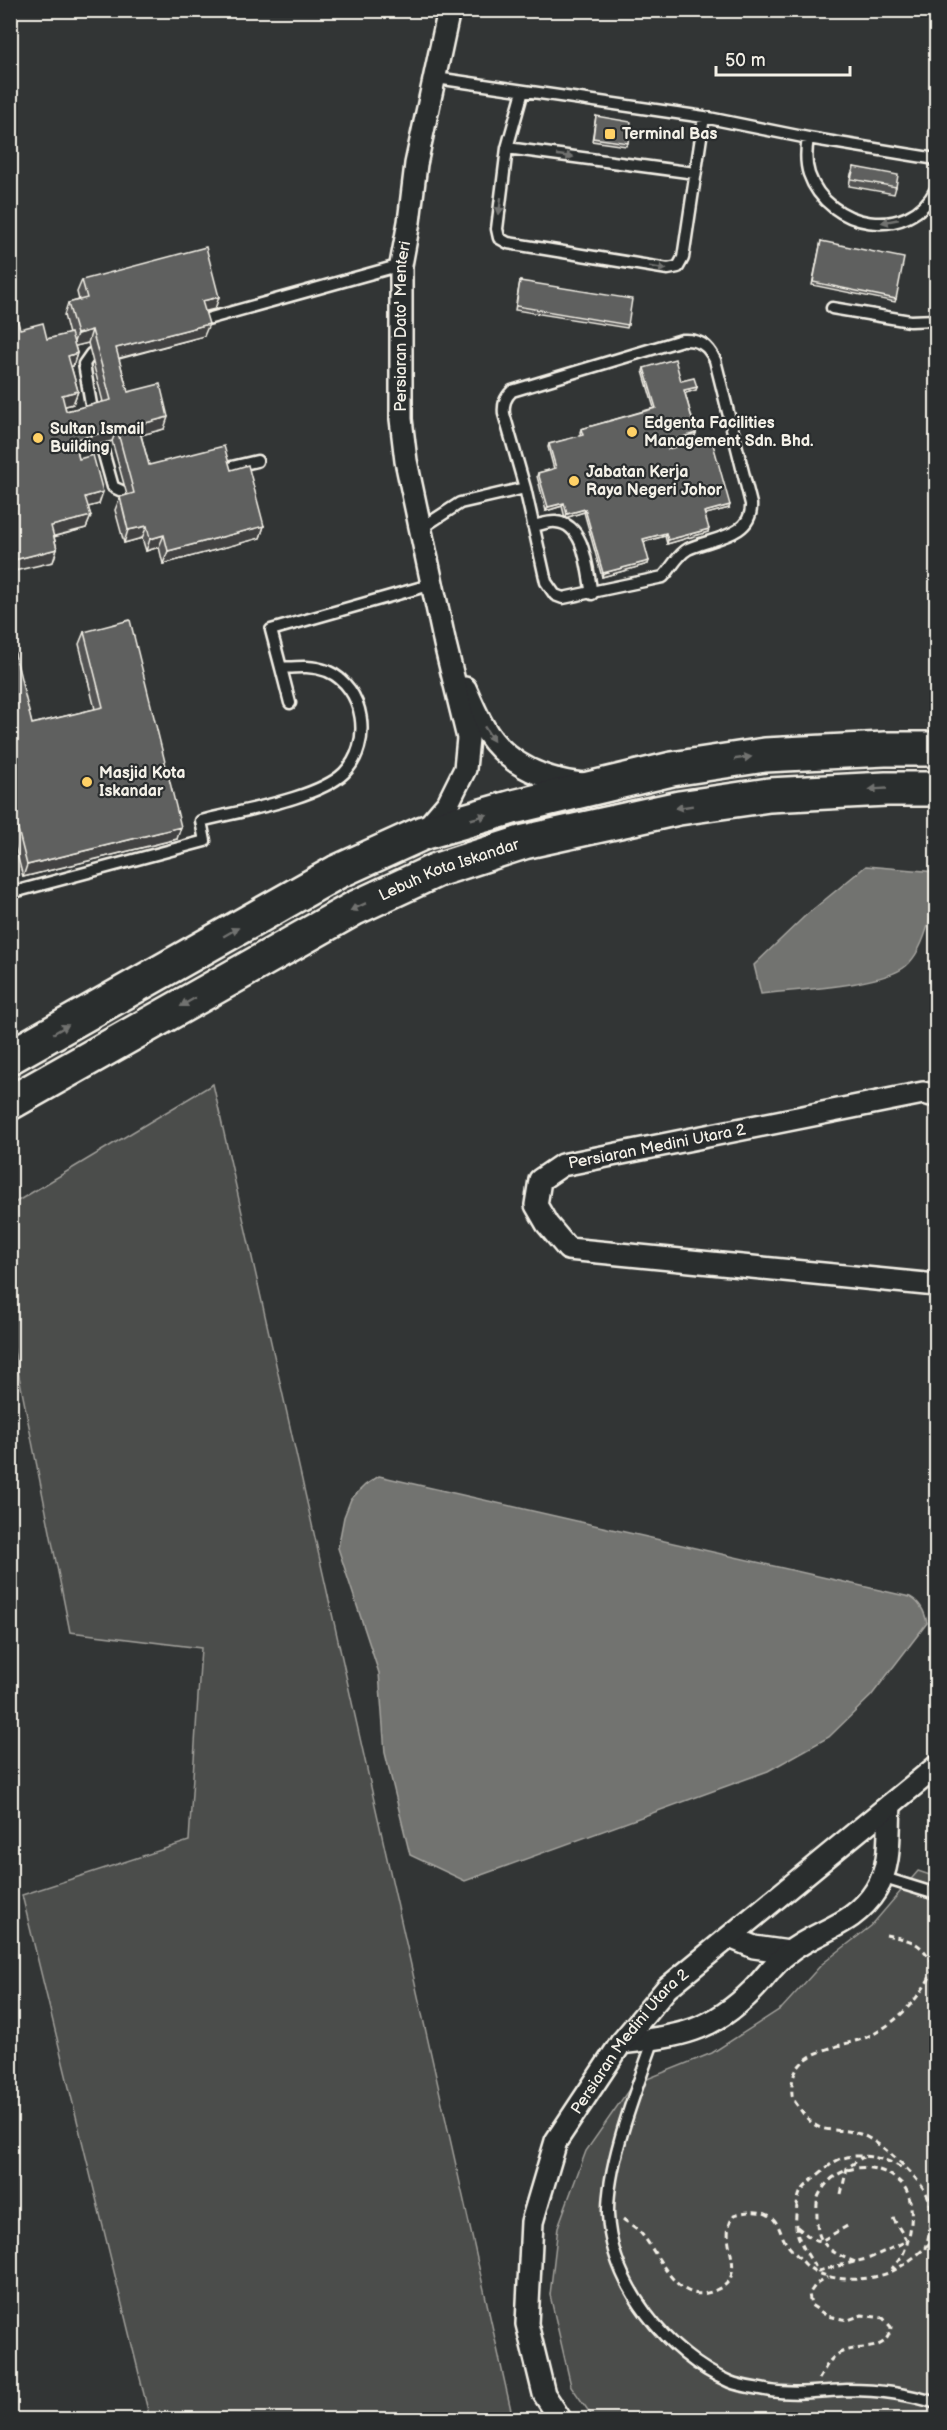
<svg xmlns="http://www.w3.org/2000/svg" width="947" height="2430" viewBox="0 0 947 2430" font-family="'Balsamiq Sans',sans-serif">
<rect width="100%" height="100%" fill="#323535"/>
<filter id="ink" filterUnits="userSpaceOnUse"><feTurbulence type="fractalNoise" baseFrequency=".0167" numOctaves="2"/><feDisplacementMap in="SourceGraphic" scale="12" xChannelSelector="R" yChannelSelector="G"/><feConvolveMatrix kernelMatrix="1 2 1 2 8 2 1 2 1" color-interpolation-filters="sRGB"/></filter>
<g filter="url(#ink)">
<!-- green -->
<path fill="#4b4d4c" stroke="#a09f9a" stroke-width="1.5" d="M213 1084 513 2419H150L22 1895 189 1841 201 1648 70 1632 11 1336V1205Z
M918 1871 936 1877V2419H594L571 2386 550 2295 558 2227 586 2151 632 2085 712 2053 782 2008 822 1964 871 1926Z"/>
<!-- water -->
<path fill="#727370" stroke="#a6a5a0" stroke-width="1.5" d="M866 866 936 872C937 898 926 949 906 966 883 986 793 990 761 994L754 965 805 916Z
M379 1476 910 1597C920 1602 925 1613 927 1623L871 1696 829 1737 768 1771 465 1881 410 1855 385 1753 379 1673 338 1548 344 1517 351 1499 365 1485Z"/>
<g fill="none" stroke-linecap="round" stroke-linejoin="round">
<defs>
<path id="service" d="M436 78 704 117 808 138 936 159
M523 91 507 148 497 229 499 238 508 243 668 269 678 267 683 258 704 117
M808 138C806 150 805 162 809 174 828 229 909 243 936 189
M507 148 695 173
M832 308 910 321 936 320
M200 321 401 265
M91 354 84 364 93 416
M101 444 113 487 126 493
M223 469 257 461
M533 526C540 525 549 521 556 522 586 524 587 571 592 594
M420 529 460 503 525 488 504 414C503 404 505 398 512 391L682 340C699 339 708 345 715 360L751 504C753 537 711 538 688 549 677 555 672 568 663 577L563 598 555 595 546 582 525 488
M281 668 290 703
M10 893 205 841 201 821C239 811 317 799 344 773 373 744 365 687 327 671 311 665 297 667 281 668L271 630 433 584
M881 1877 936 1894
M654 2039C637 2088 607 2162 608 2214 611 2284 667 2355 730 2382 742 2387 758 2388 770 2391 796 2395 821 2391 847 2390 876 2390 909 2394 936 2403"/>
<g id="minor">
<path d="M465 688C472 703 478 720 488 734 510 766 545 780 583 784"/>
<path id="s1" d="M424 831 448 803 465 769 468 738 445 644 406 461 401 419V265L409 222 416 164 449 10"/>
<path d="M936 1096 923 1093 562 1165 540 1180 536 1205 547 1224 568 1249 936 1285"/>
<path d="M730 1937 754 1947 789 1952"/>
<path d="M621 2043C679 2036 710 2033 753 1990 765 1978 774 1963 788 1953 818 1929 853 1927 876 1890 892 1865 888 1832 890 1805"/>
<path id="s2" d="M561 2420 544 2394 527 2324 532 2222 556 2141 621 2043 667 1988 936 1767"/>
</g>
<g id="trunk">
<path d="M10 1057 337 872 423 833 513 807 672 769 765 755 885 749H936"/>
<path id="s3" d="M10 1103 355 908 437 870 524 842 679 808 769 795 886 789H936"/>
</g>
</defs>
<!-- service casing -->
<use href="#service" stroke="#f4f1e8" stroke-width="15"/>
<!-- minor casing -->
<use href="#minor" stroke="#f4f1e8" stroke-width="26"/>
<!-- trunk casing -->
<use href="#trunk" stroke="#f4f1e8" stroke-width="38"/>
<!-- path -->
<path stroke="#f4f1e8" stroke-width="3" stroke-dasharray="6 4.5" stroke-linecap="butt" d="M886 1935C914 1941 919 1941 935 1966 924 1994 896 2025 867 2037 837 2049 788 2049 792 2094 792 2100 797 2104 800 2109 820 2139 832 2125 860 2134 880 2141 922 2179 929 2199 934 2214 929 2233 926 2249
M841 2194 847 2168 863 2157
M893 2218 907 2241 870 2258 818 2271C810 2258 797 2241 796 2226 795 2218 797 2200 800 2193 805 2185 829 2164 838 2160 859 2151 887 2158 905 2170
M623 2219C628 2223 634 2226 638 2230 660 2252 676 2311 718 2289 725 2286 730 2282 732 2273 736 2255 720 2236 734 2215 745 2212 759 2209 770 2216 779 2222 780 2234 786 2243 791 2250 799 2257 805 2264 825 2283 864 2282 888 2273 905 2266 924 2250 936 2237
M797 2227 812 2239 821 2241 849 2225
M855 2262C832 2253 816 2245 817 2218 817 2211 816 2201 819 2195 835 2163 876 2159 901 2183 917 2198 912 2236 903 2254 901 2259 895 2264 892 2269
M819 2379C825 2369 829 2358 840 2353 858 2343 886 2356 891 2327L883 2318 862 2315 848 2320 827 2316 811 2305 809 2294 816 2284 827 2277"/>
<!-- service -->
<use href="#service" stroke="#2a2d2e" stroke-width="10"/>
<!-- minor -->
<use href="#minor" stroke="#2a2d2e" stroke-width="21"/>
<!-- trunk -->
<use href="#trunk" stroke="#2a2d2e" stroke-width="33"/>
</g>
<!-- wall -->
<path fill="#525352" stroke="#f4f1e8" stroke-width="1.5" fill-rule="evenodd" d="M596 116 628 143 626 146 592 141Z
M854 167 896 187 894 194 849 186 851 174Z
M821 241 896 299 895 302 812 285Z
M82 280 215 309 205 311 204 336 119 359 128 392 164 429 141 435 149 465 231 470 264 526 260 538 163 564 159 547 146 551 142 538 124 543 115 510 120 497 127 495 112 441 77 450 79 459 99 504 88 507 91 516 86 528 54 537 57 549 53 562 20 329 47 339 69 334 64 315 68 303 79 300 77 292ZM88 343 103 402 66 411 65 406 73 404 78 391 71 366H73L77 353 75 346Z
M520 281 628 325 627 328 515 310Z
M644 368 697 387 696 390 685 393 696 433 695 436 667 444 668 449 729 508 705 514 708 532 667 544 665 536 644 542 648 564 602 577 584 512 565 518 562 506 546 511 537 476 538 473 554 469 548 447 549 444 581 436 580 432 581 429 654 408 643 371Z
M84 632 177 839 23 877 10 828V651L32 724 95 709 79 644Z"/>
<!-- shaded-wall -->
<path fill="#424342" stroke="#f4f1e8" stroke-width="1.5" d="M219 297 215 309 198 313 202 301Z
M209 324 204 336 112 360 116 348Z
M92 330 88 343 72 347 77 334Z
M77 353 73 366 64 368 68 356Z
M697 387 696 390 683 394 684 390Z
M78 391 73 404 58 408 62 395Z
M168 417 164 429 134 437 138 425Z
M117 429 112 441 69 452 74 440Z
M696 433 695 436 665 445 666 442Z
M103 492 99 504 81 509 85 497Z
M564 503 562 506 546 511 548 507Z
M730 505 729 508 703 515 704 512Z
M585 509 584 512 565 518 567 514Z
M91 516 86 528 47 538 51 526Z
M147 526 142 538 124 543 128 530Z
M264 526 260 538 163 564 168 551Z
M709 529 708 532 667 544 668 540Z
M666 533 665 536 642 542 643 539Z
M164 535 159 547 146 551 150 539Z
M57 549 53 562 10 572V561Z
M649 561 648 564 602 577 603 573Z
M181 827 177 839 23 877 27 865Z"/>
<!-- building -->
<path fill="#5f605f" stroke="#f4f1e8" stroke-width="1.5" d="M596 116 631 122 628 143 593 138Z
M854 167 898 175 896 187 851 179Z
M821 241 904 258 896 299 813 282Z
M206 247 219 297 202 301 209 324 116 348 128 392 160 384 168 417 138 425 149 465 224 446 231 470 248 465 264 526 168 551 164 535 150 539 147 526 128 530 120 497 134 493 117 429 74 440 79 459 93 455 103 492 85 497 91 516 51 526 57 549 10 561V294L20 329 43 323 47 339 71 333 77 353 68 356 78 391 62 395 66 411 111 400 92 330 77 334 68 303 87 298 82 280Z
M520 281 632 299 628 325 516 306Z
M675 359 681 381 694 378 697 387 684 390 696 433 666 442 668 449 711 437 730 505 704 512 709 529 668 540 666 533 643 539 649 561 603 573 585 509 567 514 564 503 548 507 538 473 556 468 549 444 583 435 581 429 656 408 644 368Z
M130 620 181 827 27 865 10 798V651L14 650 32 724 103 707 84 632Z"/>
<!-- one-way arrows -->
<defs><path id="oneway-solid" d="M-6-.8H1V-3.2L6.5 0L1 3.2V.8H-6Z" transform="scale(1.5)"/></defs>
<g fill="#71726f">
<use href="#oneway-solid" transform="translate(565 156) rotate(8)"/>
<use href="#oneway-solid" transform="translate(500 206) rotate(97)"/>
<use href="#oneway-solid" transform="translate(890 221) rotate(169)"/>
<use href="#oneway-solid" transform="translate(658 268) rotate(9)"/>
<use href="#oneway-solid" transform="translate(489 734) rotate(57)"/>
<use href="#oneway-solid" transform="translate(743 758) rotate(-8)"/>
<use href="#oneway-solid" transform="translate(878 789) rotate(177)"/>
<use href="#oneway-solid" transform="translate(684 807) rotate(171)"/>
<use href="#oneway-solid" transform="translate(479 817) rotate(-16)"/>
<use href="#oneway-solid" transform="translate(358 907) rotate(154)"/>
<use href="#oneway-solid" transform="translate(231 932) rotate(-30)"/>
<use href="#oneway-solid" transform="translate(188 1002) rotate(150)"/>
<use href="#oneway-solid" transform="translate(61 1029) rotate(-30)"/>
</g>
</g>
<!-- markers -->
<g fill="#ffd166" stroke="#2a2d2e" stroke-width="2">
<rect x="604" y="128" width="12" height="12" rx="3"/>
<circle cx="632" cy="432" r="6"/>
<circle cx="38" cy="438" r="6"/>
<circle cx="574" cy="481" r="6"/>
<circle cx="87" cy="782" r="6"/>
</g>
<g text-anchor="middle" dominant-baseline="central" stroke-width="4.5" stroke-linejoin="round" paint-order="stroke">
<!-- poi labels -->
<g font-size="16" font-weight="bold" fill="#f4f1e8" stroke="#2a2d2e" text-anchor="start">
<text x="622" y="134">Terminal Bas</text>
<text x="644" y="423">Edgenta Facilities<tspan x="644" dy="18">Management Sdn. Bhd.</tspan></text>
<text x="50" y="429">Sultan Ismail<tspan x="50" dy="18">Building</tspan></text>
<text x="586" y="472">Jabatan Kerja<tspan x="586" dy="18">Raya Negeri Johor</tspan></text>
<text x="99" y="773">Masjid Kota<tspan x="99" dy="18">Iskandar</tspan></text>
</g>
<!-- street labels -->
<g font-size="16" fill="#f4f1e8" stroke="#2a2d2e">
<text stroke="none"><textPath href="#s1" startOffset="525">Persiaran Dato' Menteri</textPath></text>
<text stroke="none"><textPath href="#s3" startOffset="498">Lebuh Kota Iskandar</textPath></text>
<text transform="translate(657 1147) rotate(-11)">Persiaran Medini Utara 2</text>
<text stroke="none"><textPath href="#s2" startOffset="414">Persiaran Medini Utara 2</textPath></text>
</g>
</g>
<!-- margin -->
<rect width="947" height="2430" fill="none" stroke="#2a2d2e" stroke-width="36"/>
<rect x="18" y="18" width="911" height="2394" fill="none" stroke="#f4f1e8" stroke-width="2" filter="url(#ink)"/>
<!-- scale -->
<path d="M716 66v9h134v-9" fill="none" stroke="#f4f1e8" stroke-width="3"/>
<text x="725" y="66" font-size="18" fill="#f4f1e8" stroke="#2a2d2e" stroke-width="4.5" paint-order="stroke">50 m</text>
</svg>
